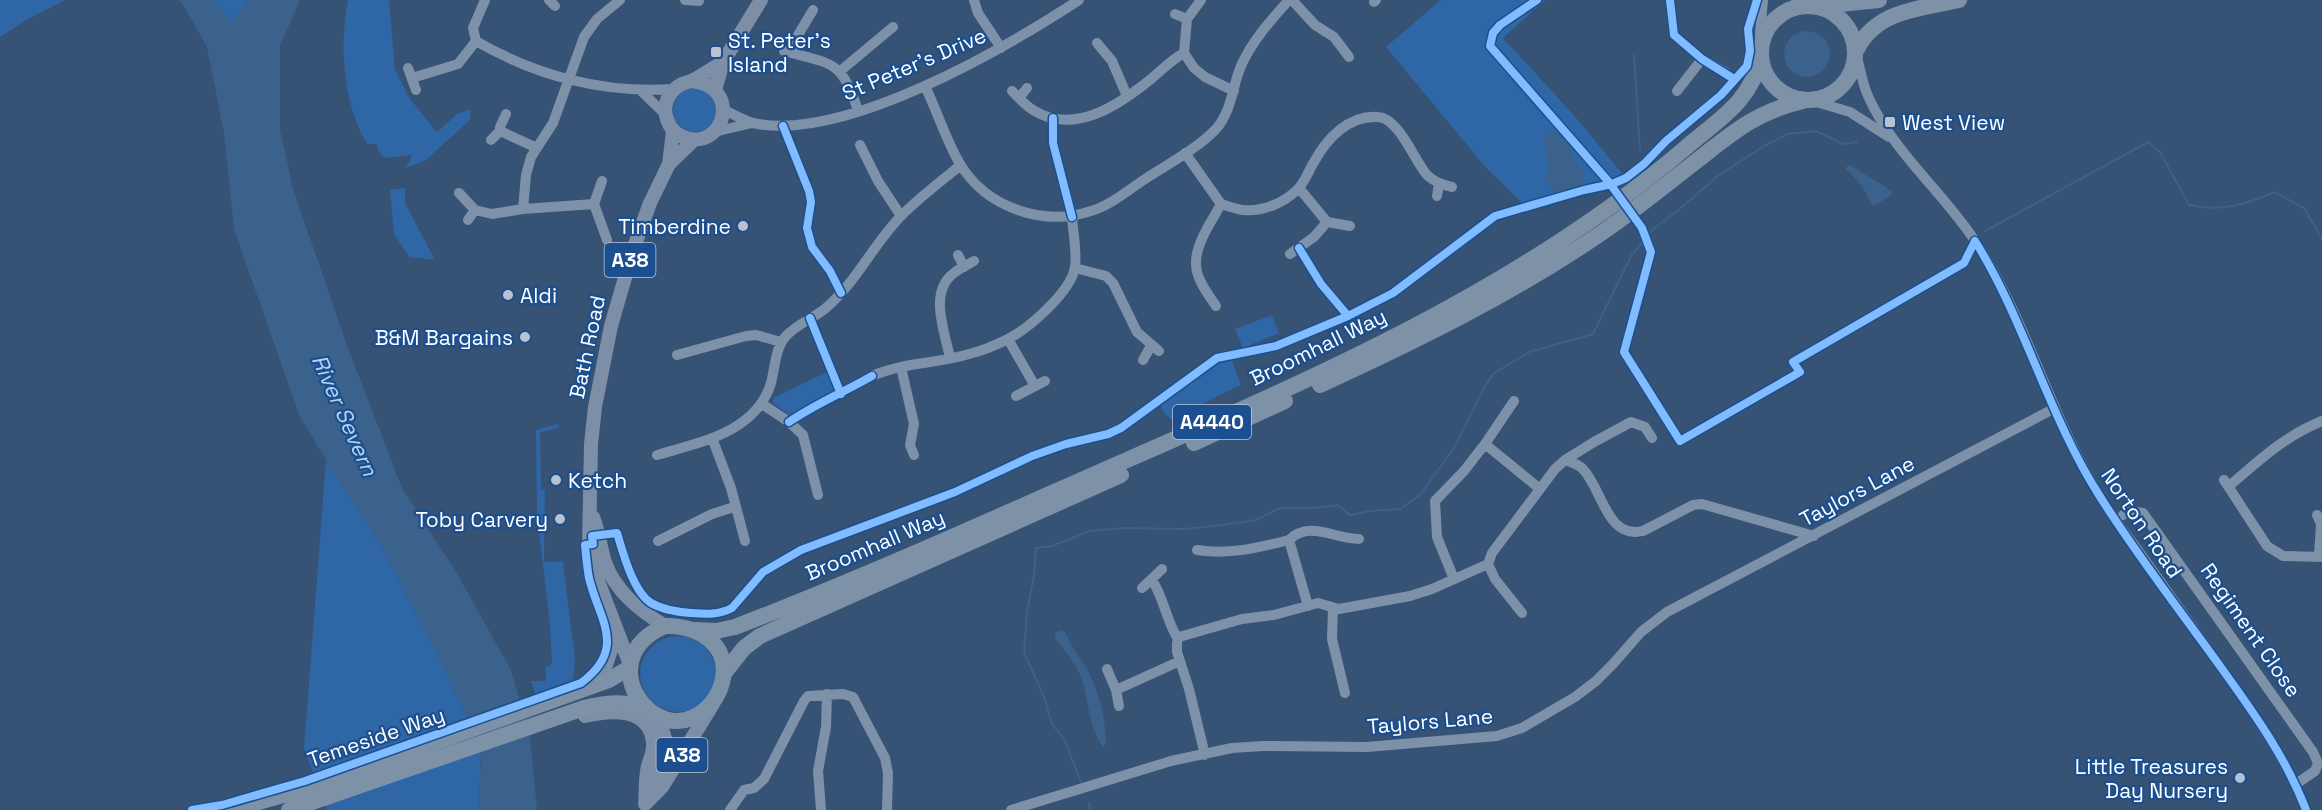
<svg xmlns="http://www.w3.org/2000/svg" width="2322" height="810" viewBox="0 0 2322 810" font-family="'Space Grotesk',sans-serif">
<rect width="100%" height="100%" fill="#365274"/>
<!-- green -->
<path fill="#2f66a5" d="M0 0H65L28 19 0 37Z
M210 0H247L233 23Z
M348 0H389L395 69 410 99 437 132 457 114 471 109 470 120 426 160 406 168 412 155 385 158 378 151 377 144H367C343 104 339 45 348 0Z
M1441 0H1545L1503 38 1572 113 1626 178 1523 204 1487 169 1386 47Z
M673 110a22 22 0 1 1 44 0a22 22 0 1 1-44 0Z
M405 188V203L435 260 409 257 394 234 390 190Z
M1272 315 1279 333 1243 348 1235 329Z
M1231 357 1241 385 1171 419 1164 413 1160 404 1213 363Z
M829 371 836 394 810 406 792 417 773 403V398Z
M559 424V427L540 433 541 489 545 490 544 562H563L575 659 573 681 537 700 531 681H546V667L552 664 550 624 537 516 536 430Z
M326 460 380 543 442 664 481 747 479 810H327L304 749Z
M640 674a38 38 0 1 1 76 0a38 38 0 1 1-76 0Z"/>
<!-- water -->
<path fill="#3b618d" d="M178 0H210L233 23 247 0H300L280 46V129L293 189 348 348 402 488 458 575 511 670 530 737 537 810H479L481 747 442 664 380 543 332 470 299 415 234 229 224 133 207 47 182 3Z
M1784 54a23 23 0 1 1 46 0a23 23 0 1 1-46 0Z
M1554 130 1572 149 1573 161 1584 172 1583 184 1569 192H1554L1546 182 1548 164 1544 138 1548 133Z
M1850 165 1892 191 1891 196 1873 206 1861 185 1845 168Z
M1061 630 1065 632C1071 647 1079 656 1087 669 1097 688 1103 708 1105 729 1106 736 1107 742 1104 747 1090 735 1088 696 1081 677 1075 662 1064 651 1055 638V633Z"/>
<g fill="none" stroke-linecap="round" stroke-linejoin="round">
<!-- stream -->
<path stroke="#3b618d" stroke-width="2" d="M1634 55 1640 150
M1985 231 2148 142 2160 152 2189 205C2221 212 2245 205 2274 192L2304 208 2322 239
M1081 782 1064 739 1052 724 1044 697 1024 652 1027 612 1034 576 1036 548 1052 546 1090 531 1123 528 1184 529 1223 525 1256 520 1280 508H1314L1338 505 1350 515 1370 511 1400 509 1420 495 1454 448 1484 388 1493 374 1529 352 1593 334 1631 256 1653 229 1676 212 1718 176 1764 146 1788 134 1816 131 1843 144 1857 142
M1089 803 1090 810"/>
<!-- minor -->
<path stroke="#7d92a8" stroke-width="10" d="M485 0 473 28 476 41C536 76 605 94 674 89
M549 0 555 6
M685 0 699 1
M974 0 978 13 1001 48
M1201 0 1187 19 1184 53 1194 68 1205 77 1234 91
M1292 0 1315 25 1334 37 1349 57
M1670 0 1674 35 1702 59 1725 72
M1796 0 1805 5
M1374 2 1376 0
M1175 14 1187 19
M1097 43 1112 61 1127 96
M1761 45 1760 33 1763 0
M784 51C831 64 842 59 858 111
M794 53 798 35 813 10
M1856 53C1860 67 1862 83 1868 96 1893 152 1942 191 1975 241 2027 320 2049 413 2098 493 2109 513 2124 531 2137 549 2164 587 2191 625 2218 663 2251 710 2285 756 2306 810
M408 68 416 90
M839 72 893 27
M412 78 458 64 476 41
M925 86C937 111 946 140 960 164 987 208 1043 227 1091 211 1109 206 1126 192 1142 181 1166 165 1196 150 1216 129 1232 111 1232 87 1241 66 1252 41 1271 20 1289 0
M641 91 665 114
M1012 91C1018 97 1025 105 1033 110 1074 136 1119 105 1151 79 1162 70 1171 60 1184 53
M1677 91 1702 59
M1019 98 1027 88
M1813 101 1850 112 1889 137
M724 110C733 114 743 120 753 123 843 143 1004 49 1079 0
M506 114 500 127V131L537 148
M714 132 752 123
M491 140 500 131
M860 145 878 181 901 216
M1185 153 1221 204C1228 206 1236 209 1243 210 1263 212 1284 203 1298 189 1305 182 1309 170 1314 162 1327 138 1349 115 1378 117 1399 118 1414 160 1427 175 1434 182 1443 185 1452 187
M459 193 475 210 492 214 523 209 594 204 602 181
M1437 196 1439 184
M594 204 607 240
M523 209 526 175 531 157 553 123 584 37 597 19 620 0
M468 220 475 210
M1327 222 1350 226
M1290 254 1314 237 1327 222 1299 188
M958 255 964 267
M1075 268 1106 276 1113 283 1137 332 1159 351
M1216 306C1208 294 1196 279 1196 264 1195 244 1212 221 1221 204
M1008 339 1035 386
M677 355 746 336 756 335 781 342
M950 358C945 332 928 292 954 273 960 268 967 265 974 261
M1143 360 1151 346
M901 367 914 424 910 445 914 455
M872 376C903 362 937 364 969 354 982 351 996 345 1008 339 1029 328 1071 292 1075 267 1077 251 1073 232 1072 217
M1016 396 1045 381
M1514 401 1485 444 1540 489
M762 404 789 422 803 435 818 495
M712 438 731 488 745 541
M657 455C701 442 756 432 771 383 775 368 775 348 786 336 798 323 815 318 827 307 857 281 874 243 902 215 920 197 941 181 961 165
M1565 460 1594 442 1631 422 1645 427 1652 438
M2224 480 2267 546 2283 556 2322 557
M2229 486C2260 460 2283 437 2322 421
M2123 515 2130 511 2143 513 2313 752 2318 763 2315 771 2296 784
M2317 515 2321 524 2319 555
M1289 540C1310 520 1334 539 1359 539
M658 541 712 514 734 507
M1197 550C1229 555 1258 548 1289 540L1308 606
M1488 564 1492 553 1555 469 1565 460C1571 462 1577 464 1582 468 1602 487 1606 540 1643 531L1693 505 1702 504 1814 536
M1488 564 1495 579 1522 613
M1454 579 1437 537 1435 501 1464 471 1485 444
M1152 580C1164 598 1166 620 1178 639
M1142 588 1162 569
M1333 608 1332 639 1345 693
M1107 669 1116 690 1119 706
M1116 690 1180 661
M1205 755 1189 689 1177 652V643L1179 637 1242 619 1274 615 1318 603 1339 609 1410 596 1432 589 1488 564
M730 810 744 790 754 788 764 779 804 701 808 696 843 694 853 697 885 758 888 773 887 810
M821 810 818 771 826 727 827 694
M1011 810 1171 761 1232 748 1263 746 1367 747 1497 736 1522 728 1575 697 1596 681 1613 664 1641 632 1667 612 2055 408"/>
<!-- major -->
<path stroke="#7d8ea7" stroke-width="14" d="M692 81C742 86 725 150 686 138 677 135 670 129 667 119 662 106 668 91 682 84 686 82 690 82 695 79 704 74 713 68 723 62
M715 90 723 62 761 0
M669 164 694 140
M593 517C599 531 600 547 605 562 615 591 639 610 665 626
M629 662 595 573 589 545 591 444 595 407 611 326 633 250 650 203 669 164 673 131
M591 686 606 665 617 632
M585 716C611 710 650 707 653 743 654 752 650 758 648 766 645 778 646 792 645 804
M650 790 661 764 666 742 659 718
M645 804 662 787 713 704"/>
<!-- highway -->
<path stroke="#7e92a7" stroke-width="16" d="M1761 53a47 47 0 1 1 94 0a47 47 0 1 1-94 0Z
M1820 6 1879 0
M1857 49C1877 10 1920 9 1959 0
M1320 385C1416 341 1512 294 1600 234 1631 213 1661 189 1690 166 1729 136 1754 112 1803 101
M1194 443 1285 401
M665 626C698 625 732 645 722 683 719 694 714 702 706 709 655 754 588 659 665 626Z
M695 630 716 631 735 627C865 577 993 519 1120 463 1317 377 1518 290 1683 150 1717 120 1751 103 1761 56
M725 672 744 648 760 636 1121 475
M230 810 308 788 570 694 609 680 629 668
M289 810 584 708C608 702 621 702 645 706"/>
<defs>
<path id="cycleway" d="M1537 0 1500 25 1493 33 1490 46 1608 181 1642 228 1651 252 1624 352 1680 441 1800 372 1793 362 1964 263 1975 241
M1670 0 1674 35 1702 59 1734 79
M1053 118V143L1072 217
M783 126 809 191 811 202 807 228 812 247 830 271 841 293
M1975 241C2025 321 2048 415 2099 495 2137 556 2183 614 2225 673 2256 716 2287 760 2306 810
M1299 248 1321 284 1348 316
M810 318 841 394
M789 422C815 404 844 392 872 376
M192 810 222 805 305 781 581 683C628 648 599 620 589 578 587 567 586 556 585 545L593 544 592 536 617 533C623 552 633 592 651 603 663 610 678 612 691 613 706 614 719 615 732 608L763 572 801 550 955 492 1032 456 1066 444 1108 434 1121 428 1217 358 1276 346 1348 316 1393 293 1495 216 1584 190 1612 184 1626 178 1644 164 1666 141 1721 95 1747 66 1750 51 1748 29 1757 0"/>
</defs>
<!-- cycleway casing -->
<use href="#cycleway" stroke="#1b4f8f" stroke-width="11"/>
<!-- cycleway -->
<use href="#cycleway" stroke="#80bcff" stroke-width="8"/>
</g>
<!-- markers -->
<g fill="#b9c2ce" stroke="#1b4f8f" stroke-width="2">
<rect x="710" y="46" width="12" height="12" rx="3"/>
<rect x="1884" y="116" width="12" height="12" rx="3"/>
<circle cx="743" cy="226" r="6"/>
<circle cx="508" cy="295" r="6"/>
<circle cx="525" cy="337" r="6"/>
<circle cx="556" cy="480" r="6"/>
<circle cx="560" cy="519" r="6"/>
<circle cx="2240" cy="778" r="6"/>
</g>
<g text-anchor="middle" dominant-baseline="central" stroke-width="4.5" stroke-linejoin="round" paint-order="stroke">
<!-- shield labels -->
<g fill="#1b4f8f" stroke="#bbcadd" stroke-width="1.5">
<rect x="604.5" y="243" width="51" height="34" rx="4.5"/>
<rect x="1173" y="405" width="78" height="34" rx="4.5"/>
<rect x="656.5" y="738" width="51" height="34" rx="4.5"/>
</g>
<g font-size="20" font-weight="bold" fill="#fff">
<text x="630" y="260">A38</text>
<text x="1212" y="422">A4440</text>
<text x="682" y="755">A38</text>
</g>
<!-- poi labels -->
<g font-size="21" fill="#fff" stroke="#1b4f8f" text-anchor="start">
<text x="728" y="40">St. Peter's<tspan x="728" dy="24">Island</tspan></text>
<text x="1902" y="122">West View</text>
<text x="731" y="226" text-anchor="end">Timberdine</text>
<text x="520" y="295">Aldi</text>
<text x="513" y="337" text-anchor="end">B&amp;M Bargains</text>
<text x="568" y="480">Ketch</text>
<text x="548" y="519" text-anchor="end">Toby Carvery</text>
<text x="2228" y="766" text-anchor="end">Little Treasures<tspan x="2228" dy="24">Day Nursery</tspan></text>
</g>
<!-- street labels -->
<g font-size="21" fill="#fff" stroke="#1b4f8f">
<text transform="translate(914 64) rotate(-23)">St Peter's Drive</text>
<text transform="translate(587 347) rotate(-78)">Bath Road</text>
<text transform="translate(1318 347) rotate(-26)">Broomhall Way</text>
<text transform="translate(1857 491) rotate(-28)">Taylors Lane</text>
<text transform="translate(2142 523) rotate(56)">Norton Road</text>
<text transform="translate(875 545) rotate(-23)">Broomhall Way</text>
<text transform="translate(2251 630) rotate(55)">Regiment Close</text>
<text transform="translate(1430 721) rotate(-5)">Taylors Lane</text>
<text transform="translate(376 737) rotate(-19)">Temeside Way</text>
</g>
<!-- water labels -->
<g font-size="22" font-style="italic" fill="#b5d3f5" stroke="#1b4f8f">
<text transform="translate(345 415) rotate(66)">River Severn</text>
</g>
</g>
</svg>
